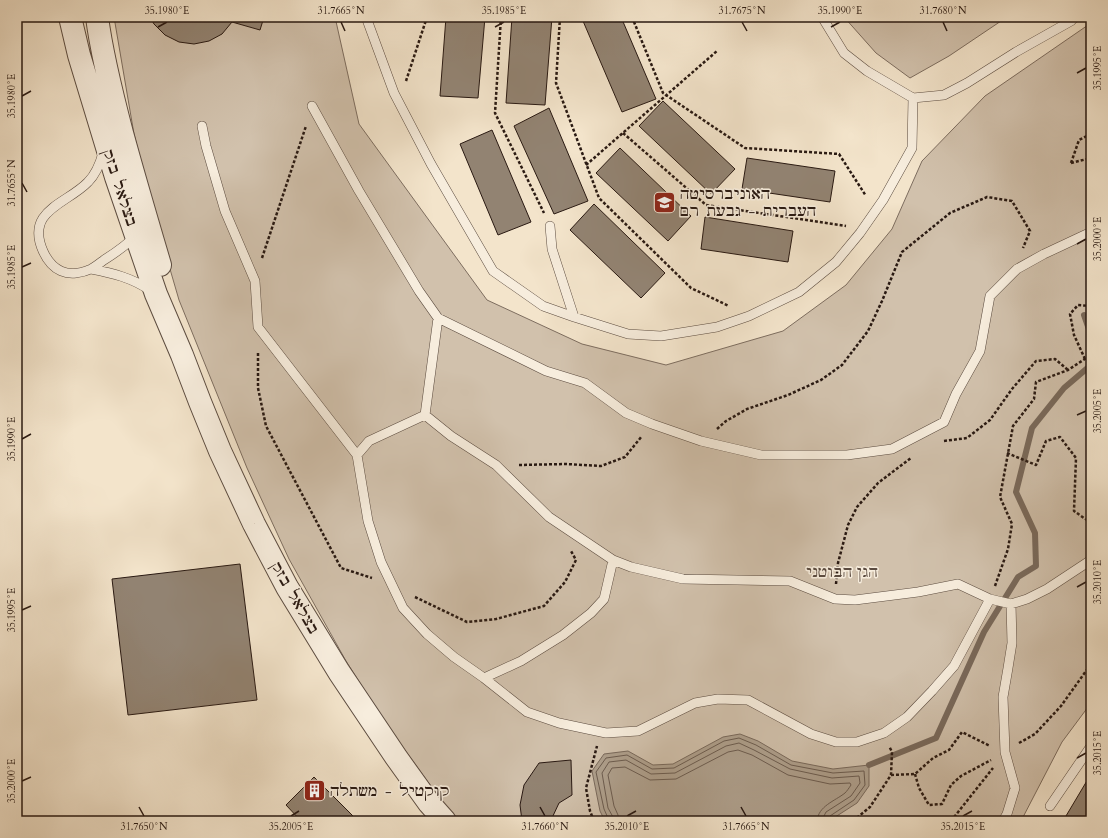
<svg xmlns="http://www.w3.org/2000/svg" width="1108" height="838" viewBox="0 0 1108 838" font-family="Cardo,'Frank Ruhl Libre',serif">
<rect width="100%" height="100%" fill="#f3e4cb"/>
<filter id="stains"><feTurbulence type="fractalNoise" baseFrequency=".005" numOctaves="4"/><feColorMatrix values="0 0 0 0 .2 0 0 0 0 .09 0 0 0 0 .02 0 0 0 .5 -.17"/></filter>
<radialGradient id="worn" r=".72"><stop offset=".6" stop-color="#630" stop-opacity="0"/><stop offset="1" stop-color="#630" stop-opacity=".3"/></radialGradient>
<!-- green -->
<path fill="#d1c1ac" stroke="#7d6d5f" d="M114 17H335L359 124 487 300 582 344 666 365 783 331 846 285 892 229 922 161 985 96 1091 23V703L1062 742 1021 821H459L443 803 384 721 346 661 289 559 247 468 179 300 156 221 134 134Z
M844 17H1007L949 56 910 78 876 53Z"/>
<!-- water -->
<path fill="#ae9f8c" stroke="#79695b" d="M740 734 758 741 792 761 833 769 869 765V786L857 803 829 821H605L600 811 592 771 604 754 628 751 653 765 673 764 723 737Z"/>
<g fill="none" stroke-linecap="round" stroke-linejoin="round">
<!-- shore -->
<path stroke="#6c5c4f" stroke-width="1" d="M608 821V818L604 809 596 772 606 758 627 755 652 769 674 768 724 741 739 738 756 745 791 765 833 773 864 771 865 785 854 800 830 816 828 821
M613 821V817L608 808 602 773 609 762 626 760 651 774 675 773 726 746 739 743 754 750 790 769 832 778 859 776 860 783 851 796 826 812 824 816 823 821
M619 821 618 815 614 806 608 775 612 768 625 767 650 780 676 779 728 752 738 750 752 755 788 775 830 784 850 783 851 785C849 788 847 791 845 793 835 801 818 806 817 821"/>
<!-- stream -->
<path stroke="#79695b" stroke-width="6" d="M1084 315 1091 335
M869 765 936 738 984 632 1018 577 1036 566 1035 533 1016 492 1032 428 1064 388 1091 365"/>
</g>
<!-- building -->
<path fill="#928372" stroke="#291912" d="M150 17H264L260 30 232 22 222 34 209 41 194 44 179 42 165 35 154 24Z
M446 17H485L478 98 440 96Z
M512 17H552L545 105 506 103Z
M593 17H621L656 99 622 112 583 21Z
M1051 17H1063L1053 22Z
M663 101 735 169 711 194 639 126Z
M549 108 588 201 554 214 514 126Z
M492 130 531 222 498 235 460 144Z
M620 148 691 216 668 241 596 173Z
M747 158 835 171 830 202 742 189Z
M594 204 665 273 641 298 570 230Z
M705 217 793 231 788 262 701 249Z
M240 564 257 700 128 715 112 579Z
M571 760 572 795 559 803 552 818 554 821H522L520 805 524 785 539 763Z
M1091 774V821H1063Z
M314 777 358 821H301L286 805Z"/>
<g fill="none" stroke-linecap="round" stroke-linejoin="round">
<defs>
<path id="service" d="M366 17 394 93 431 164 493 271 543 306 574 317 628 334 661 336 717 327 749 316 799 292 836 262 860 233 883 200 912 148 913 98
M822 17 844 53 867 71 913 98
M913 98 944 95 967 83 1016 52 1071 21 1075 17
M312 106 359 191 419 291 438 318 546 371 585 383 626 413 652 424 701 441 761 455H847L892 449 944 422 956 394 980 351 990 296 1017 269 1044 254 1091 232
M202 126 206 146 225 211 255 281 258 327 357 455
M103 153C100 164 96 174 88 182 67 204 25 210 43 251 47 260 52 267 61 271 70 275 82 273 91 269 95 267 100 263 104 260 115 253 126 246 135 236
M550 226 552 249 574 317
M91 269C112 273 133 278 151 291
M425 415 369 441 357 455 368 521 381 562 403 608 427 634 454 657 484 678 527 712 559 723 606 733 638 731 695 703 718 699 748 700 811 734 836 742H857L884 733 907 717 932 691 954 666 990 599
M425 415 451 436 496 465 549 517 613 560 631 567 683 579 790 581 835 599 855 600 918 592 958 584 990 599 1011 604 1027 599 1047 589 1091 560
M425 415 438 318
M484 678 521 661 563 635 591 613 604 599 613 560
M1050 806 1091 746
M1003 821 1007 814 1015 788 1005 752 1003 697 1008 668 1012 643 1011 604"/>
<path id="tertiary" d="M70 17 79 55 116 177 156 294 182 355 200 402 220 451 254 524 287 587 339 672 396 757 429 803 445 821
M97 17C102 56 112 95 122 133 134 177 147 221 160 265"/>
</defs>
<!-- service casing -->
<use href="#service" stroke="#5c4c40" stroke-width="10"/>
<!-- tertiary casing -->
<use href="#tertiary" stroke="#5c4c40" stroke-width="24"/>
<!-- path -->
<path stroke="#291912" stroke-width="2.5" stroke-dasharray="3 2" stroke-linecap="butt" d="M501 17 495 113 544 213
M560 17 556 83 599 198 691 288 729 306
M632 17 663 93 745 148 839 154 866 196
M406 81 427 17
M623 133 706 205 846 226
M1071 163 1079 140 1091 134
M1071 163 1091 158
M586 165 717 51
M262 258 306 126
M258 353V388L266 426 341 568 372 578
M1085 359 1074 335 1070 314 1078 305 1091 306
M717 429 726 421 747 409 788 395 821 380 842 365 868 331 882 301 902 252 950 213 987 197 1012 201 1030 231 1023 248
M944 441 967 438 990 420 1012 389 1036 361 1055 359 1068 370
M1007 453 1036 465 1046 441 1060 437 1076 458 1074 511 1091 523
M519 465 566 464 601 466 625 457 642 436
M836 584 838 563 848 525 857 507 878 483 911 458
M995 586 1008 549 1012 524 1000 497 1013 426 1034 399 1036 382 1068 370 1091 355
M415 597 467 622 496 619 544 606 565 582 576 560 571 551
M1019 743 1035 734 1061 706 1091 664
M915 774 919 788 929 805 942 804 951 785 961 776 991 760
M891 775 915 774 933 758 949 750 962 732 990 746
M594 821 590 811 586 788 597 746
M853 821 870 807 891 775 892 752 889 746
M951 821 993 768"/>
<!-- service -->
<use href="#service" stroke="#f7eddd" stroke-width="9"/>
<!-- tertiary -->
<use href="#tertiary" stroke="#f7eddd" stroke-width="22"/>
</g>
<!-- ticks -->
<path fill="none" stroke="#291912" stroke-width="1.5" d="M341 22 345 31M742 22 747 31M943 22 947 31M158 27 167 22M495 27 504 22M831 27 840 22M1077 73 1086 68M22 96 31 91M22 183 27 192M1077 244 1086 239M22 267 31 263M1077 415 1086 411M22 439 31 434M1077 587 1086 582M22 610 31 606M1077 758 1086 753M22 781 31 777M139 807 144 816M540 807 545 816M741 807 746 816M291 816 299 811M627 816 636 811M963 816 972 811"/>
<!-- icons -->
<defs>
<symbol id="university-square" viewBox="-11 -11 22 22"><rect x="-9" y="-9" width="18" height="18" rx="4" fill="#8f2418" stroke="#f7eddd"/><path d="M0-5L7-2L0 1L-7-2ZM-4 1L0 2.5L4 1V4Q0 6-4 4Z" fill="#fff"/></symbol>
<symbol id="building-square" viewBox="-11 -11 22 22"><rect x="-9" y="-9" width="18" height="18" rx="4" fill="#8f2418" stroke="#f7eddd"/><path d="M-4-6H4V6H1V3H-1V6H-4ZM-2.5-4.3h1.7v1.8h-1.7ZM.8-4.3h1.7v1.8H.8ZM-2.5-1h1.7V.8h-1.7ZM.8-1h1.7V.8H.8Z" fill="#fff"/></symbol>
</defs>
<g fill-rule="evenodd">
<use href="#university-square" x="652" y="190" width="25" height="25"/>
<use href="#building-square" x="302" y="778" width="25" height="25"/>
</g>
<g text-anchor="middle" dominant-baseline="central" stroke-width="3" stroke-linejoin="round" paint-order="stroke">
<!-- street labels -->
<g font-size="15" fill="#291912" stroke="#f7eddd">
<text transform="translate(120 188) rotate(72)">בצלאל בזק</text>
<text transform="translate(295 598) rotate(60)">בצלאל בזק</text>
</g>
<!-- poi labels -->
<g font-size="15" fill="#291912" stroke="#f7eddd" text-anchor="start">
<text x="680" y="194">האוניברסיטה<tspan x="680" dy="17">העברית - גבעת רם</tspan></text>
<text x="330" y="791">קוקטיל - משתלה</text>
</g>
<!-- park labels -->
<g font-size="15" font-style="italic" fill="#5b4b40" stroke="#f7eddd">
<text x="842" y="572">הגן הבוטני</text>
</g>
</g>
<!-- margin -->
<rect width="1108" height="838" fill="none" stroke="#f3e4cb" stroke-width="44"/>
<rect x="22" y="22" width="1064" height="794" fill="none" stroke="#291912" stroke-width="1.5"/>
<g font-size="10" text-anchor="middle" fill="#291912">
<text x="167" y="14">35.1980°E</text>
<text x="341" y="14">31.7665°N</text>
<text x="504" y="14">35.1985°E</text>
<text x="742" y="14">31.7675°N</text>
<text x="840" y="14">35.1990°E</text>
<text x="943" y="14">31.7680°N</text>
<text transform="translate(1097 68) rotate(-90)" y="4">35.1995°E</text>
<text transform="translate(11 96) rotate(-90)" y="4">35.1980°E</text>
<text transform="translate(11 183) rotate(-90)" y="4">31.7655°N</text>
<text transform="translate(1097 239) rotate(-90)" y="4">35.2000°E</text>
<text transform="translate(11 267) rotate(-90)" y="4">35.1985°E</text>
<text transform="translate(1097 411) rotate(-90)" y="4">35.2005°E</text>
<text transform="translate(11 439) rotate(-90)" y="4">35.1990°E</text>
<text transform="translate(1097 582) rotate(-90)" y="4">35.2010°E</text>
<text transform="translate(11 610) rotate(-90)" y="4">35.1995°E</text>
<text transform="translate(1097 753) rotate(-90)" y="4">35.2015°E</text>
<text transform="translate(11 781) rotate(-90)" y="4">35.2000°E</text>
<text x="144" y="830">31.7650°N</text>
<text x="291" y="830">35.2005°E</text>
<text x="545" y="830">31.7660°N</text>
<text x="627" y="830">35.2010°E</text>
<text x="746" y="830">31.7665°N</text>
<text x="963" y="830">35.2015°E</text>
</g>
<rect width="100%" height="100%" filter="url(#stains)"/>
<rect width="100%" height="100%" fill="url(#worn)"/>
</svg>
